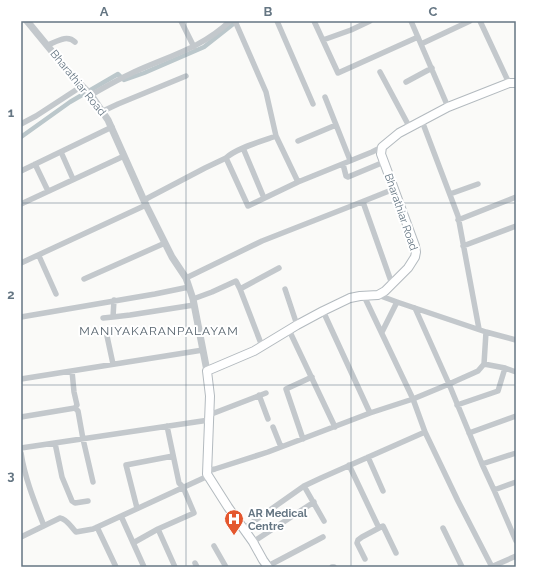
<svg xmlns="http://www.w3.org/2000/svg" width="537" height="588" viewBox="0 0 537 588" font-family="Raleway,sans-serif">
<rect width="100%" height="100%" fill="#fafaf8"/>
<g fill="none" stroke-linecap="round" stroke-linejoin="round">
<!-- canal -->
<path stroke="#bbc7cb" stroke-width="4.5" d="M21 137 70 102 118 74 124 80 144 73 204 47 237 21"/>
<defs>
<path id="secondary" d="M268 567 263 560 253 542 228 507 207 474 210 396 207 371 254 351 297 325 323 311 350 298 360 296 378 295 385 291 408 268 415 257 416 252 415 246 394 189 384 162 381 154 382 147 399 133 448 107 509 83H516"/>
</defs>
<!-- secondary casing -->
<use href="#secondary" stroke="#b3babf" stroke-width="10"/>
<!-- minor -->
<path stroke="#c3c8cc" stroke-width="5.5" d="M181 21 194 47
M235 21 266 92 276 136 298 182
M277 21 313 104
M314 21 338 73 418 37
M411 21 448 107
M480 21 509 83
M323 40 351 30 370 21
M421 44 470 21
M48 45C56 42 67 34 75 42
M380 72 410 128
M406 82 432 68
M91 95C105 87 119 79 134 72 169 56 202 48 230 21
M325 97 350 160
M103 111 118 104 186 76
M422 121 458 216 479 329
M21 124 36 116 82 86
M298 141 336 125
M243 148 264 198
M61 152 73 179
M226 158 248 206 298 182 372 152 382 147
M35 164 48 191
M343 164 346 176 348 177 384 162
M21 171 112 127
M450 194 478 184
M144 200 205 168 226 158C236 148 263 141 276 136
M363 202 392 284
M21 204 124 156
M458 220 516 197
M463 246 516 226
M39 256 56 294
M21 263 146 205
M186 278 262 241 364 201 394 189
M84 279 165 243
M285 289 297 325
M378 295 397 302 486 332 516 340
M364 296 413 399 425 432
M193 299 212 292 236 281 240 289
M323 311 370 413 413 399 449 384 415 308
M21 317 155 294 189 287
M113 317 130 315 194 305
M103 318 113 317 114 300
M289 330 335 427
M382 332 397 302
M486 332 484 364 505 368 516 372
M107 336 113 364
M262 346 240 289 279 268
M72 371 74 392 77 405 75 408 78 411 83 439 93 482
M21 379 203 350
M259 395 268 419
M457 405 498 391 505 368
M209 415 266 393
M21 417 75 408
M167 426 179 483 183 487 194 513 158 529 175 567
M273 427 281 447
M469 433 516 416
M303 439 286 389 312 377
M55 443 62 477 72 501 75 503 88 501
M21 448 209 420
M21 453C25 479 35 503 44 526
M516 453 482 464 494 490 516 541
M368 457 383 491
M482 464 449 384 478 371 484 364
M349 465 379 528 383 526 396 553
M207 471 215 469 268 452 370 413
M304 486 324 521
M494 490 516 482
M137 508 126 465 173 456
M121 516 144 567
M97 527 116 567
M443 528 462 567
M243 529 304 486 321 478 425 432 458 501 492 567
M21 537 60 518C67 519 71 527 76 532L93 529 208 476
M253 542 314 502
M133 543 158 529
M214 546 226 567
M365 559 357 543 358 540 362 537 379 528
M195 563 197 567
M268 566 323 537
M332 567H334
M491 567 516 556"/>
<!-- tertiary -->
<path stroke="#c3c8cc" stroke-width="7" d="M27 21 73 77 91 95 108 120 146 205 172 257 186 278 193 299 207 371"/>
<!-- secondary -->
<use href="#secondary" stroke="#fff" stroke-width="8"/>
</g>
<!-- grid -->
<path fill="none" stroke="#657683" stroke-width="1" stroke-opacity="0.55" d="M186 21V567M351 21V567M21 203H516M21 385H516"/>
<!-- icons -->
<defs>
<symbol id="hospital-pin" viewBox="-11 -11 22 30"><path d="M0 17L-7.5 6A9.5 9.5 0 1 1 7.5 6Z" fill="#e4572e" stroke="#fff"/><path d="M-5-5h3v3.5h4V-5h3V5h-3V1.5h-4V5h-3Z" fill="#fff"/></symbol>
</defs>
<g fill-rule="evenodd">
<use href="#hospital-pin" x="223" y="508" width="22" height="30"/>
</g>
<g text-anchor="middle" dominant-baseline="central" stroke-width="4" stroke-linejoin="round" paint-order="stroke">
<!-- street labels -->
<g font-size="11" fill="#657683" stroke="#fff">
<text transform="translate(78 83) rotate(51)">Bharathiar Road</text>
<text transform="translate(401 212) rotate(71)">Bharathiar Road</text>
</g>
<!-- poi labels -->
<g font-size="11" font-weight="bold" fill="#657683" stroke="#fff" text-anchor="start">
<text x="248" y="513">AR Medical<tspan x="248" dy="13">Centre</tspan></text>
</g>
<!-- neighbourhood labels -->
<g font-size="12" letter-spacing="1" fill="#57646e" stroke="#fff">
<text x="159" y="331">MANIYAKARANPALAYAM</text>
</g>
</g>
<!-- border -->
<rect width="537" height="588" fill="none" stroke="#ffffff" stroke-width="44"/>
<rect x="22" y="22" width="493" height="544" fill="none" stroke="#657683" stroke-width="1.5"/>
<g font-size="13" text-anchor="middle" font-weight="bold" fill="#657683">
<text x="104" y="16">A</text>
<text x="268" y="16">B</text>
<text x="433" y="16">C</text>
<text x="11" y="117">1</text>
<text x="11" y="299">2</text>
<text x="11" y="480">3</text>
</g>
</svg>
